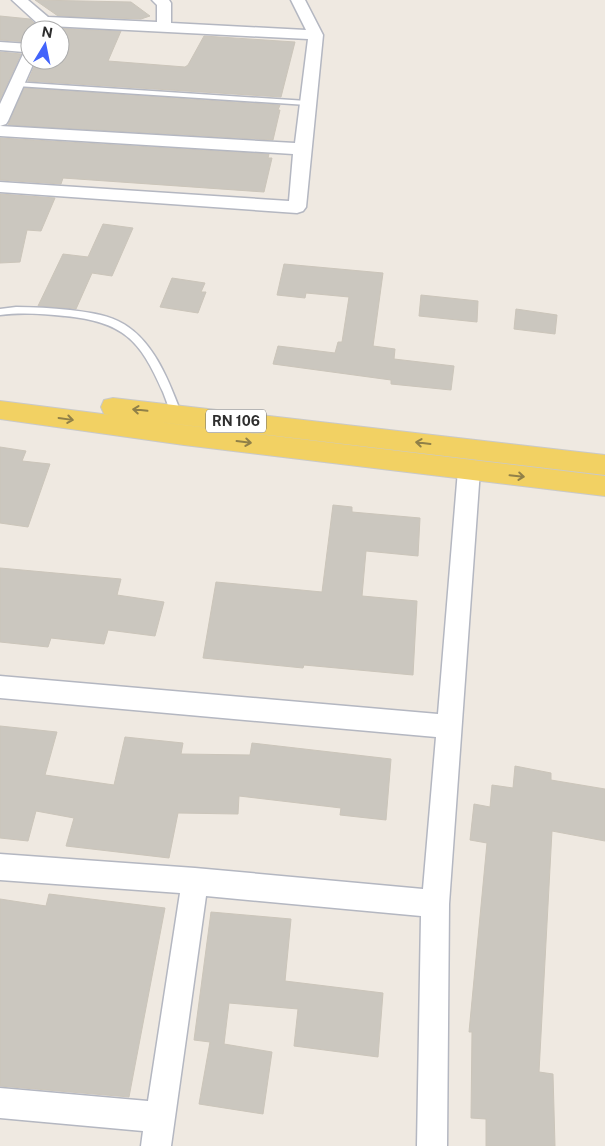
<svg xmlns="http://www.w3.org/2000/svg" width="605" height="1146" viewBox="0 0 605 1146" font-family="'Public Sans',sans-serif">
<rect width="100%" height="100%" fill="#efe9e1"/>
<!-- building -->
<path fill="#cbc7bf" stroke="#cbc5ba" d="M35 0 131 2 150 16 141 19 58 16Z
M0 16 30 19 34 23 32 30H30V42L0 40Z
M51 28 121 31 108 61 185 67 188 65 204 36 295 42 281 97 28 81 37 60H60V30H50Z
M0 52 21 54 0 100Z
M24 88 280 105 278 110H280L273 140 8 125Z
M0 138 269 154 268 158H272L264 192 63 178 61 184 0 180Z
M0 194 55 198 41 231 27 230 20 262 0 263Z
M103 224 133 228 112 276 92 273 76 309 38 306 63 254 88 257Z
M284 264 383 273 373 346 395 349 394 359 454 366 451 390 391 384V380L273 364 278 346 335 353 338 342H342L349 297 306 293 305 298 277 295Z
M172 278 205 283 201 292H206L198 313 160 307Z
M421 295 478 301 477 322 419 316Z
M516 309 557 315 555 334 514 329Z
M0 447 26 451 22 461 50 464 28 527 0 523Z
M333 505 352 507V512L420 518 418 556 366 551 362 596 417 601 413 675 304 665 303 668 203 658 216 582 322 592Z
M0 568 121 579 117 595 164 602 155 636 108 630 104 644 51 638 48 647 0 642Z
M0 726 57 732 45 775 114 785 125 737 183 743 181 754 250 755 252 743 391 759 386 820 340 815 341 808 239 796 238 814 178 813 169 858 66 846 74 818 36 811 28 841 0 838Z
M515 766 551 773V780L605 789V841L552 831 539 1072 553 1074 555 1146H486V1119L471 1118 472 1032H469L487 843 470 840 474 804 490 807 492 785 513 788Z
M49 894 165 908 129 1097 0 1086V899L46 906Z
M211 912 291 919 285 981 383 993 378 1057 294 1046 298 1009 229 1003 224 1044 272 1052 263 1114 199 1104 210 1042 194 1040Z"/>
<g fill="none" stroke-linecap="round" stroke-linejoin="round">
<defs>
<path id="lane" d="M14 82 307 101 311 103 307 105 17 86H14Z
M16 307C34 307 52 308 70 310 86 312 103 314 118 321 154 338 170 384 183 418L182 421H174C170 412 167 402 163 392 140 339 123 322 65 316 43 314 22 312 0 315V309Z"/>
<path id="street" d="M12 0H28L48 17 157 22V5L152 0H169L171 3V23L306 30 291 0H305L323 35 306 207 303 211 297 213 0 192V182L289 201 293 154 0 136V126L295 143 308 39 50 26 48 30H34L36 22Z
M0 42 30 44V60H35L8 121 6 124 0 126V104L24 52 0 50Z
M469 462 476 464 480 470 449 904 447 1146H417L421 916 206 896 171 1146H141L143 1131 0 1118V1088L148 1101 180 893 0 880V854L195 868 423 889 436 737 0 698V676L438 714 458 470 462 464Z"/>
<path id="primary" d="M113 398 605 455V475L150 421 605 476V496L184 445 0 419V401L110 415 104 414 101 407 104 400Z"/>
</defs>
<!-- lane casing -->
<use href="#lane" stroke="#b4b7c1" stroke-width="3"/>
<!-- street casing -->
<use href="#street" stroke="#b4b7c1" stroke-width="3"/>
<!-- primary casing -->
<use href="#primary" stroke="#c9c9c9" stroke-width="2"/>
<!-- lane -->
<use href="#lane" fill="#fff" fill-rule="evenodd"/>
<!-- street -->
<use href="#street" fill="#fff" fill-rule="evenodd"/>
<!-- primary -->
<use href="#primary" fill="#f2d163" fill-rule="evenodd"/>
</g>
<!-- one-way arrows -->
<defs><path id="oneway-shaft" d="M-6 0H5M1.5-3L5.5 0L1.5 3" fill="none" stroke-width="1.6" stroke-linecap="round" stroke-linejoin="round" transform="scale(1.25)"/></defs>
<g stroke="#908048">
<use href="#oneway-shaft" transform="translate(140 410) rotate(-174)"/>
<use href="#oneway-shaft" transform="translate(66 419) rotate(8)"/>
<use href="#oneway-shaft" transform="translate(244 442) rotate(7)"/>
<use href="#oneway-shaft" transform="translate(423 443) rotate(-173)"/>
<use href="#oneway-shaft" transform="translate(517 476) rotate(6)"/>
</g>
<g text-anchor="middle" dominant-baseline="central" stroke-width="4" stroke-linejoin="round" paint-order="stroke">
<!-- shield labels -->
<rect fill="#fff" stroke="#6d6d6d" stroke-width="1" x="206" y="409.5" width="60" height="23" rx="4"/>
<g font-size="14" font-weight="bold" fill="#2e2e2e">
<text x="236" y="421">RN 106</text>
</g>
</g>
<!-- north arrow -->
<g transform="translate(45 45) rotate(10)"><circle r="24" fill="#ffffff" stroke="#ababab"/>
<path d="M0-4L9 19L0 12L-9 19Z" fill="#4264fb"/>
<text y="-8" font-size="14" font-weight="bold" text-anchor="middle" fill="#2e2e2e">N</text>
</g>
</svg>
